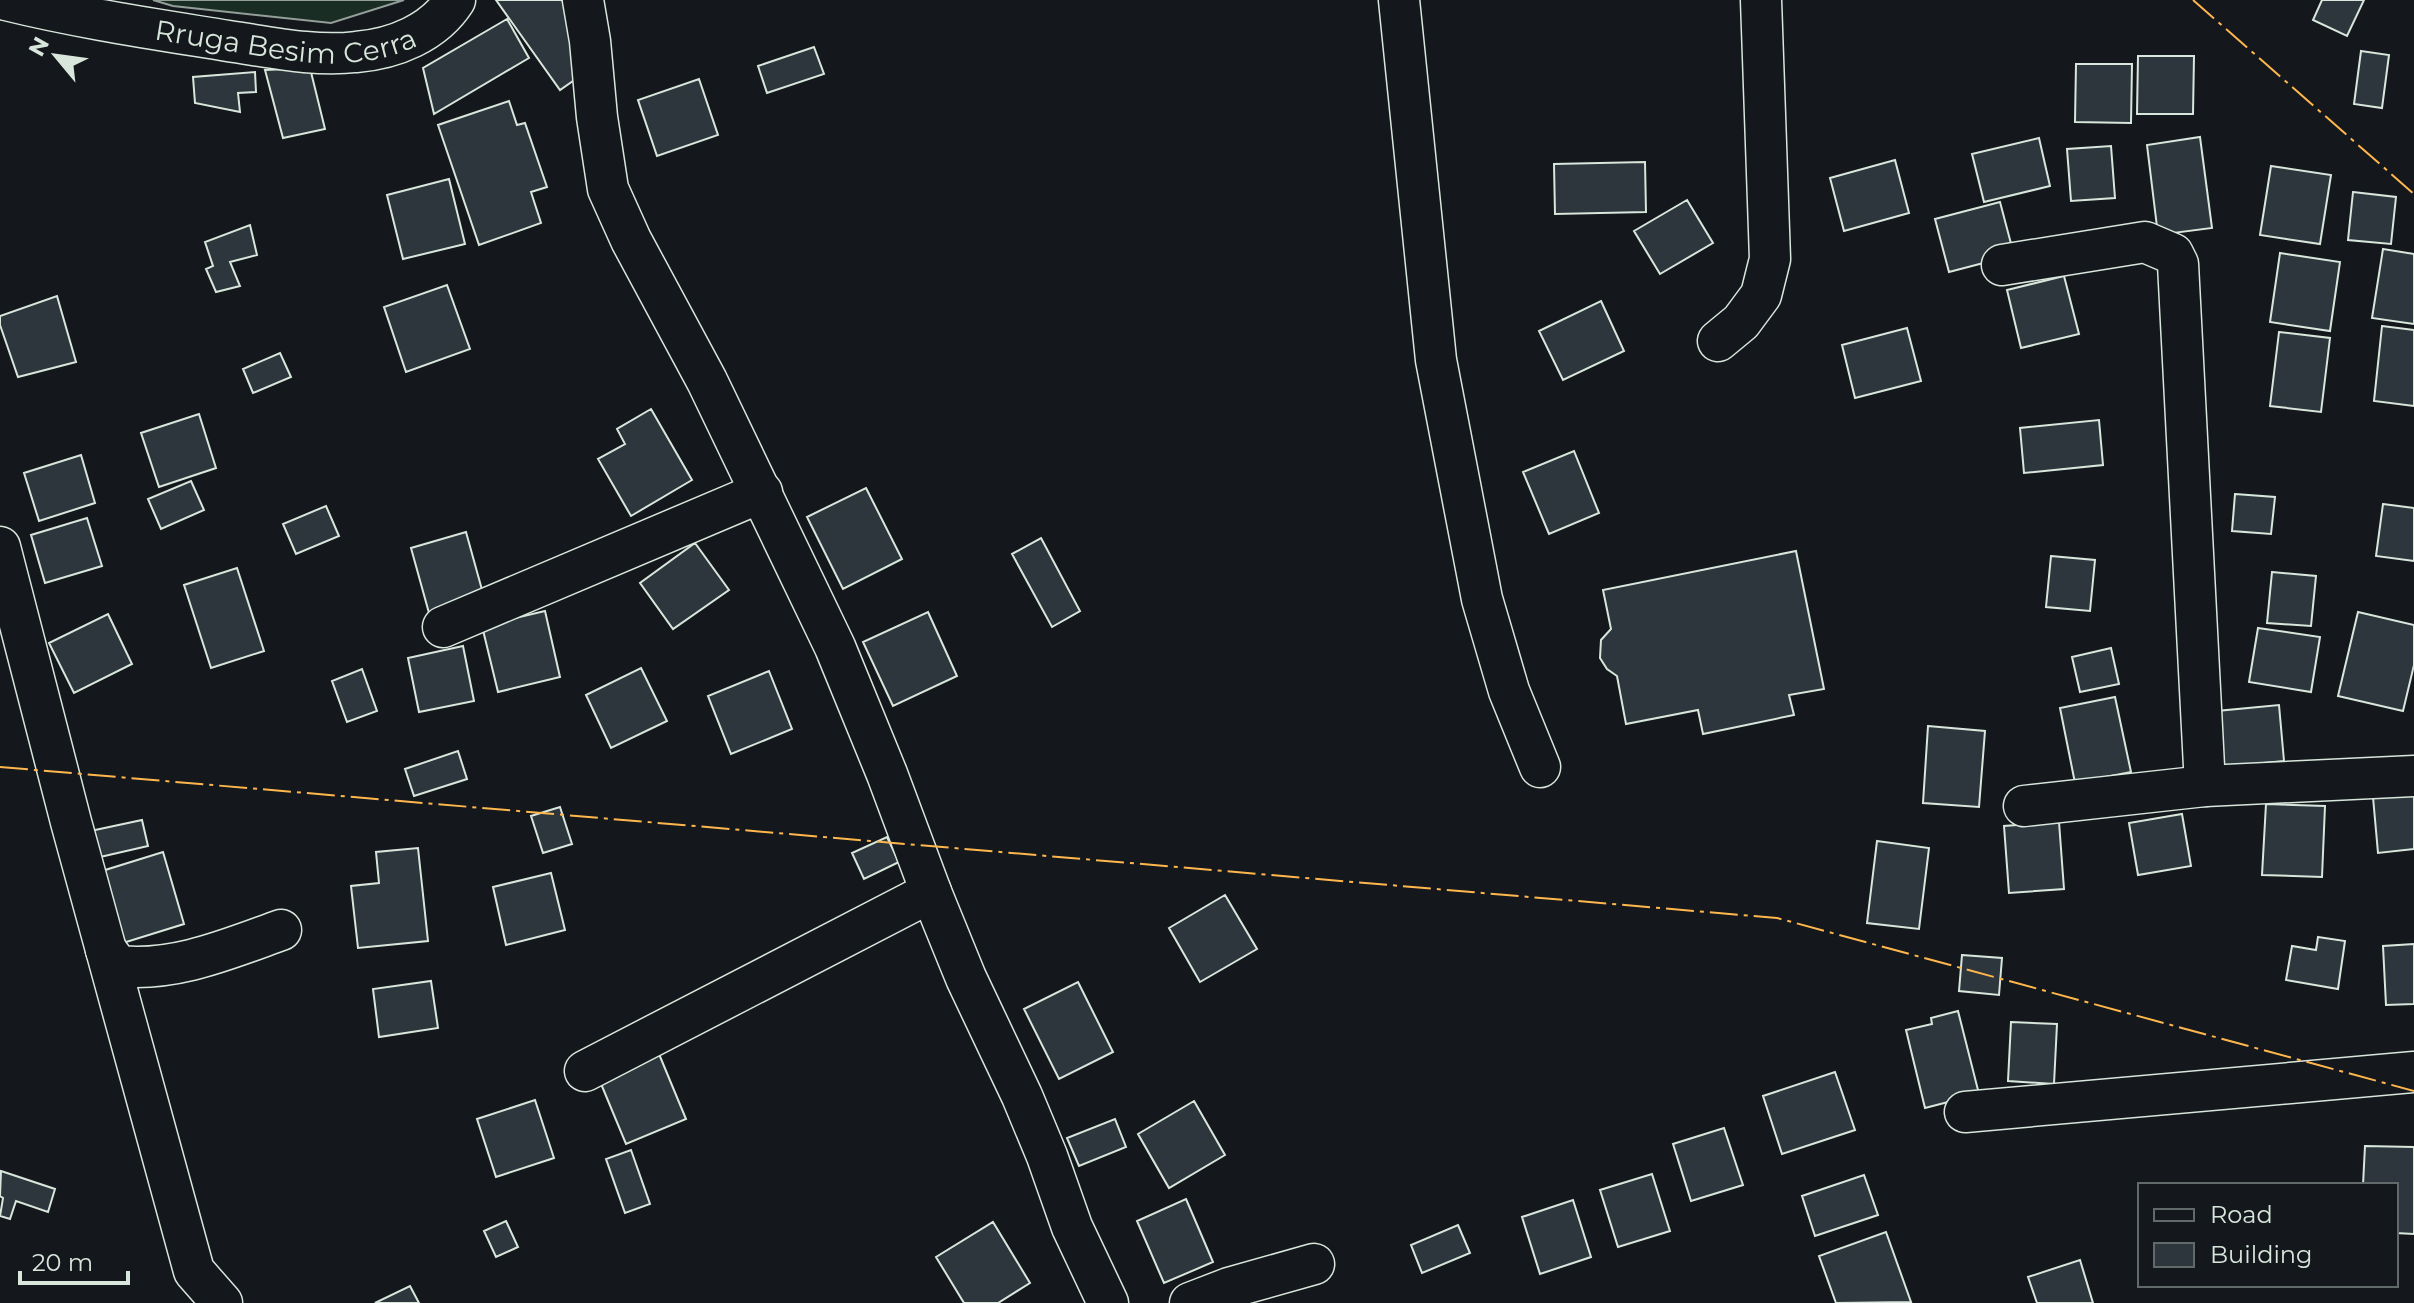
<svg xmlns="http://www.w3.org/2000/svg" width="2414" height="1303" viewBox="0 0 2414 1303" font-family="Montserrat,sans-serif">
<rect width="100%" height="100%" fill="#14181c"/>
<!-- green -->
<path fill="#1a2d24" stroke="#939e99" stroke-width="2" d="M153 0H404L331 23 173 6Z"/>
<!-- building -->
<path fill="#2c363c" stroke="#d8e6dc" stroke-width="2" d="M496 0H562L576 31 580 76 560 90Z
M2322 0H2364L2347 36 2313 20Z
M507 19 529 58 434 114 423 68Z
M814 47 824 74 767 93 758 66Z
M2361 51 2389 55 2382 108 2354 104Z
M2138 56H2194L2193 114H2137Z
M2076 64H2132L2131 123 2075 122Z
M310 68 325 129 283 138 265 70Z
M255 72 256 92 238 93 240 112 195 103 193 77Z
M699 79 718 135 657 156 638 100Z
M509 101 517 125 525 123 547 187 531 192 541 223 479 245 438 125Z
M2200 137 2212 228 2158 235 2147 145Z
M2039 138 2050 186 1984 202 1972 154Z
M2111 146 2115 198 2071 201 2067 149Z
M1895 160 1909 213 1844 231 1830 178Z
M1645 162 1646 212 1555 214 1554 164Z
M2271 166 2331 175 2320 244 2260 235Z
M449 179 465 244 403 259 387 195Z
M2353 192 2396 197 2391 244 2348 240Z
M1687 200 1713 243 1660 274 1634 231Z
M2000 202 2014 255 1949 272 1935 219Z
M250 225 257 255 230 262 240 286 216 292 206 269 213 266 205 242Z
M2383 249 2414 254V324L2372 318Z
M2280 253 2340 262 2330 331 2270 322Z
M2064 276 2079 334 2021 348 2007 290Z
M447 285 470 349 406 372 384 307Z
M57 296 76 362 18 377 0 325V316Z
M1601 301 1624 351 1563 380 1539 331Z
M2382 326 2414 330V406L2374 401Z
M1907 328 1921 381 1855 398 1842 345Z
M2279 332 2330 338 2321 412 2270 406Z
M280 353 291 377 253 393 243 369Z
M651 409 692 480 631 516 598 459 625 444 617 429Z
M199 414 216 468 159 487 141 433Z
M2099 420 2103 465 2024 473 2020 428Z
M1574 451 1599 513 1549 534 1523 472Z
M81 455 95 503 39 521 24 473Z
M191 481 204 510 161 529 148 499Z
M866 488 902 559 843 589 807 517Z
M2235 494 2275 497 2271 534 2232 531Z
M2383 504 2414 508V561L2376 556Z
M326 506 339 536 296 554 283 524Z
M87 518 102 566 45 583 31 535Z
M466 532 484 597 429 613 411 548Z
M1041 538 1080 611 1052 627 1012 554Z
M695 543 729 590 673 629 640 583Z
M1796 551 1824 689 1789 695 1794 715 1703 734 1698 710 1626 724 1617 676 1607 669 1600 658 1601 640 1611 629 1603 590Z
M2051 556 2095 560 2090 611 2046 607Z
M237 568 264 651 211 668 184 585Z
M2272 572 2316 576 2311 626 2267 623Z
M545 611 560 677 498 692 482 626Z
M928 612 957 676 893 706 863 642Z
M2358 612 2414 625V665L2403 711 2338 696Z
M108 614 132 664 74 693 49 643Z
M2258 628 2320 637 2311 692 2249 682Z
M463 646 474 701 419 712 408 658Z
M2111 648 2119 684 2080 692 2072 657Z
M641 668 667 721 611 748 586 695Z
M362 669 377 711 347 722 332 681Z
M769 671 792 729 731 754 708 696Z
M2115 697 2131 772 2075 783 2060 708Z
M2279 705 2284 761 2222 767 2217 711Z
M1928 726 1985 731 1979 807 1923 803Z
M458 751 467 779 414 796 405 769Z
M2414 793V849L2378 853 2373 797Z
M2266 804 2325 806 2322 877 2262 875Z
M560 807 572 844 543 853 531 816Z
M2182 814 2191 866 2138 875 2129 823Z
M142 820 148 846 87 860 81 833Z
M2059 822 2064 889 2009 893 2004 826Z
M887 837 899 862 864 879 852 853Z
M1877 841 1929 848 1919 929 1867 923Z
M418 848 428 941 358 948 351 886 379 883 376 852Z
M163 852 184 924 123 943 102 871Z
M551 873 565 930 506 945 493 887Z
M1225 895 1257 949 1200 982 1169 928Z
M2318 937 2345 941 2338 989 2286 980 2292 946 2316 950Z
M2414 944V1004L2386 1005 2383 946Z
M1962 955 2002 958 1999 995 1959 991Z
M431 981 438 1028 379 1037 373 989Z
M1078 982 1113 1052 1059 1079 1024 1009Z
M1958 1011 1979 1094 1925 1108 1906 1030 1932 1024 1931 1018Z
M2011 1022 2057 1024 2054 1084 2008 1081Z
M659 1054 686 1119 626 1144 599 1079Z
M1835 1072 1855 1130 1782 1154 1763 1096Z
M535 1100 554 1158 496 1177 477 1119Z
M1194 1101 1225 1155 1169 1188 1138 1134Z
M1115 1119 1126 1147 1079 1166 1067 1138Z
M1724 1128 1743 1185 1691 1201 1673 1144Z
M2365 1146 2414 1147V1234L2396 1233V1185H2363Z
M631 1150 650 1204 625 1213 606 1159Z
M1 1171 55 1189 48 1212 16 1201 10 1219 0 1216 3 1198 0 1196Z
M1652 1174 1670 1231 1618 1247 1600 1190Z
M1864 1175 1878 1215 1815 1236 1802 1196Z
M1186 1199 1213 1262 1164 1283 1137 1221Z
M1573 1200 1591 1257 1540 1274 1522 1217Z
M506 1221 518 1247 496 1257 484 1231Z
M993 1222 1030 1283 998 1303H964L936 1257Z
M1458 1225 1470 1253 1422 1273 1411 1245Z
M1886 1232 1911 1302 1836 1303 1819 1256Z
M2080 1260 2093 1303H2037L2028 1277Z
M410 1286 419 1303H375Z"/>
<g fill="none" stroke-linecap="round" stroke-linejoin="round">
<defs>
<g id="minor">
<path id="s1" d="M6 0C79 18 154 29 228 41 270 47 314 57 356 52 394 49 434 33 455 0"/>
<path d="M583 0 590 41 597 117 608 189 631 240 707 381 835 647 887 774 931 892 966 978 1022 1096 1047 1156 1072 1227 1108 1303"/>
<path d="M1399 0 1436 360 1482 599 1509 691 1540 767"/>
<path d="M2002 265 2145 242 2173 254 2178 264 2205 786"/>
<path d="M1718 341 1741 322 1761 295 1770 259 1761 0"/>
<path d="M0 547 71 822 194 1271 222 1303"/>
<path d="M443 627 762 492"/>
<path d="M2024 806 2205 786 2414 776"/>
<path d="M106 950 118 966C175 972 228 949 281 930"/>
<path d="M585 1071 931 892"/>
<path d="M1965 1112 2414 1072"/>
<path d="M1190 1303 1229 1288 1314 1264"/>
</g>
</defs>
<!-- minor casing -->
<use href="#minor" stroke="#d8e6dc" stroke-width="43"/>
<!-- minor -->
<use href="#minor" stroke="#14181c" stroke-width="40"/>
<!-- power -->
<path stroke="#ffb74d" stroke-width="2" stroke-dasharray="28 6 4 6" stroke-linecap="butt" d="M2193 0 2414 194
M0 767 1777 918 2414 1091"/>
</g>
<g text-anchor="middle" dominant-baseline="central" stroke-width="6" stroke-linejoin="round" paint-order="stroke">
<!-- street labels -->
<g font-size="28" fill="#d8e6dc" stroke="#14181c">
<text stroke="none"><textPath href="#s1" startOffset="284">Rruga Besim Cerra</textPath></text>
</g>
</g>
<!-- legend -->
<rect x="2138" y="1183" width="260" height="104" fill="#14181c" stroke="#626a69" stroke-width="2"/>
<rect x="2154" y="1209" width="40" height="12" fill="#14181c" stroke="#626a69" stroke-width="2"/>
<text x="2210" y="1223" font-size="24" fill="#d8e6dc">Road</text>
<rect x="2154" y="1243" width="40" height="24" fill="#2c363c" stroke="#626a69" stroke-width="2"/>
<text x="2210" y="1263" font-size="24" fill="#d8e6dc">Building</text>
<!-- north arrow -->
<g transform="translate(56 56) rotate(299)" stroke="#14181c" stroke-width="6" paint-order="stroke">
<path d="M0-6L14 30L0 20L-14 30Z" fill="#d8e6dc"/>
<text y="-12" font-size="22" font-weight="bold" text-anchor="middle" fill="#d8e6dc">N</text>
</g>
<!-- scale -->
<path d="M20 1271v12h108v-12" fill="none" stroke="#d8e6dc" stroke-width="4"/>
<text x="32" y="1271" font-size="24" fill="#d8e6dc" stroke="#14181c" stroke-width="6" paint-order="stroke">20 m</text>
</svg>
